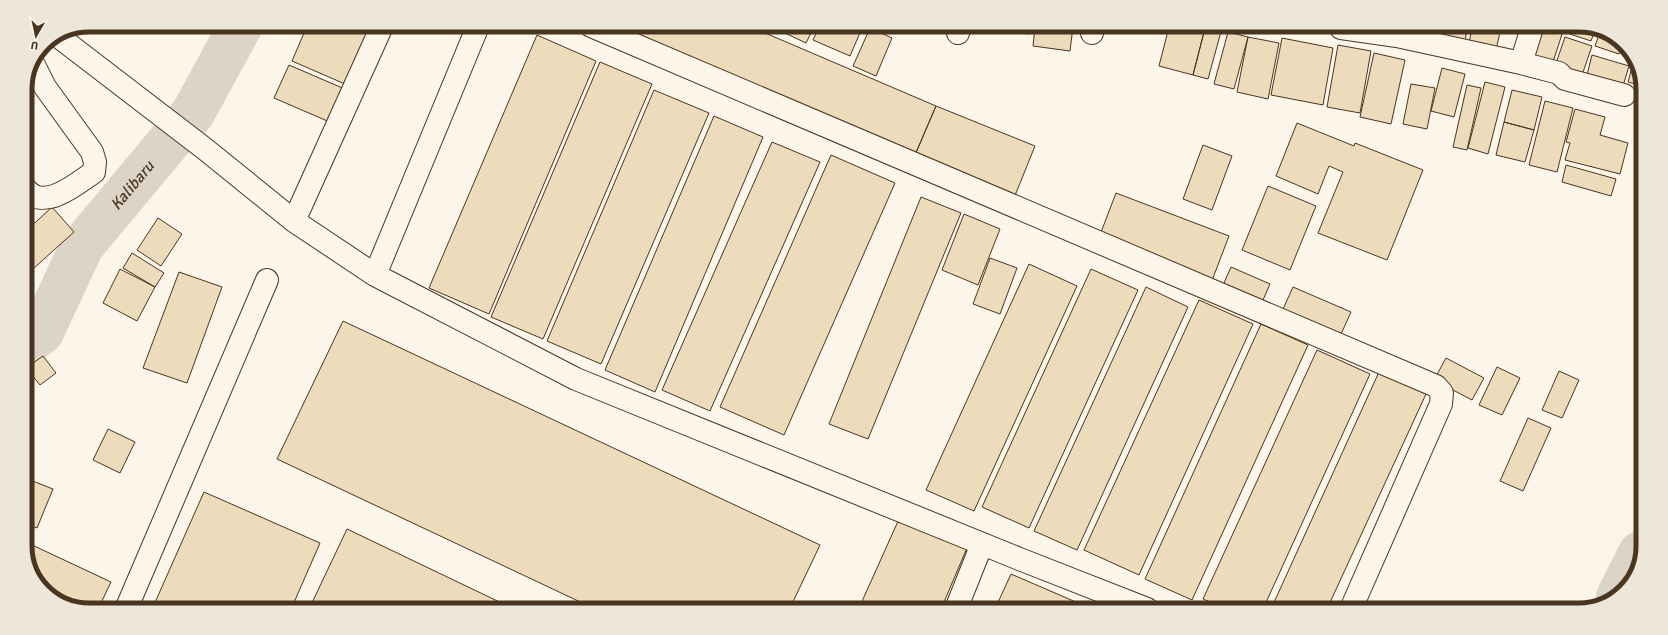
<svg xmlns="http://www.w3.org/2000/svg" width="1668" height="635" viewBox="0 0 1668 635" font-family="Signika,sans-serif">
<rect width="100%" height="100%" fill="#fbf6e9"/>
<g fill="none" stroke-linecap="round" stroke-linejoin="round">
<!-- river -->
<g stroke="#dcd4c6" stroke-width="44">
<path id="s1" d="M25 345 42 332 82 246 193 113 241 25"/>
<path d="M1618 597 1640 553"/>
</g>
</g>
<!-- building -->
<path fill="#ecdcbc" stroke="#4a3520" d="M307 26H370L345 84 292 61Z
M597 26 751 27 936 106 912 162Z
M772 27H814L806 43Z
M819 27H859L862 28 850 56 813 40Z
M871 27H888L885 33Z
M986 27H1031L1030 34 986 28Z
M1035 27H1073L1070 51 1033 46Z
M1169 27 1205 28 1193 75 1159 66Z
M870 28 892 38 876 76 853 66Z
M1205 28H1222L1208 79 1193 75Z
M1401 28H1435L1433 39Z
M1442 28H1467L1465 42 1440 38Z
M1472 28H1501L1496 50 1469 43Z
M1539 28H1564L1551 68 1528 60Z
M1569 28H1596L1591 41 1567 33Z
M1601 29 1622 45 1619 54 1595 46Z
M1228 32 1248 37 1234 89 1214 84Z
M537 35 596 61 489 314 429 288Z
M1248 37 1279 43 1268 99 1237 92Z
M1565 37 1592 46 1581 78 1554 69Z
M1282 38 1333 48 1323 105 1271 95Z
M1338 45 1371 51 1360 113 1327 107Z
M1374 53 1405 60 1391 124 1360 117Z
M1592 55 1629 66 1622 89 1586 79Z
M600 62 652 84 543 339 491 317Z
M289 65 347 90 332 123 274 98Z
M1442 68 1465 74 1454 117 1431 111Z
M1631 71 1638 72 1643 86 1628 82Z
M1485 82 1505 87 1488 154 1468 148Z
M1411 84 1435 88 1427 129 1403 124Z
M1467 85 1481 88 1467 150 1453 147Z
M654 90 709 113 601 364 547 341Z
M1512 90 1542 97 1534 130 1504 122Z
M1545 101 1573 108 1557 172 1529 165Z
M936 106 1035 146 1012 203 912 162Z
M1575 109 1605 117 1600 135 1628 143 1620 174 1565 160 1570 143 1566 142Z
M714 116 763 137 655 392 605 370Z
M1504 122 1534 130 1525 162 1496 155Z
M1297 123 1354 146 1355 143 1423 170 1387 260 1318 233 1343 172 1329 166 1318 194 1276 176Z
M772 142 820 162 710 411 662 390Z
M1203 145 1232 156 1212 210 1183 199Z
M831 155 895 183 784 435 720 407Z
M1566 165 1616 179 1611 196 1562 182Z
M1268 186 1316 206 1290 270 1242 250Z
M1116 193 1229 236 1211 283 1098 240Z
M921 197 961 213 868 439 829 424Z
M52 207 74 232 34 268 25 259V232Z
M964 214 1000 229 978 285 942 270Z
M158 218 182 234 161 266 137 250Z
M132 253 164 273 155 287 123 268Z
M990 258 1017 268 1000 314 973 304Z
M1029 264 1077 286 974 511 926 490Z
M1231 267 1270 284 1259 309 1220 292Z
M120 269 155 287 137 321 103 303Z
M1091 269 1138 290 1029 528 982 507Z
M179 272 222 287 187 383 143 368Z
M1146 287 1188 307 1077 550 1034 531Z
M1293 287 1351 312 1337 343 1279 318Z
M1199 300 1253 324 1139 575 1084 550Z
M343 321 820 545 790 608H593L277 459Z
M1261 324 1308 345 1192 600 1145 579Z
M1317 350 1370 374 1263 609H1226L1203 599Z
M43 356 56 373 40 385 26 368Z
M1446 358 1484 378 1472 400 1434 380Z
M1497 367 1520 378 1502 415 1479 405Z
M1559 371 1579 380 1562 418 1542 410Z
M1379 372 1426 394 1327 609H1271Z
M1528 418 1551 428 1523 491 1500 481Z
M108 429 135 442 120 473 93 460Z
M25 478 53 489 37 528 25 523Z
M204 492 320 543 292 607H153Z
M899 519 967 548 941 609 859 608Z
M347 529 512 608 310 607Z
M30 544 111 582 99 607H68L38 585 26 552Z
M1011 574 1092 609H995Z"/>
<g fill="none" stroke-linecap="round" stroke-linejoin="round">
<defs>
<path id="minor" d="M591 26 1436 386 1442 393 1441 404 1351 609
M1341 28 1397 36 1521 63 1559 73 1565 79 1624 95
M958 33 960 27
M1092 33 1093 27
M59 37 205 149 294 221 375 275 576 379 1022 560 1147 609
M1521 63 1532 28
M25 188C43 213 76 184 94 172L95 162 92 152 45 87 34 65
M294 221 382 26
M375 275 478 26
M127 607 267 280
M956 609 982 544"/>
</defs>
<!-- minor casing -->
<use href="#minor" stroke="#4a3520" stroke-width="24"/>
<!-- minor -->
<use href="#minor" stroke="#fbf6e9" stroke-width="22"/>
</g>
<g text-anchor="middle" dominant-baseline="central" stroke-width="3" stroke-linejoin="round" paint-order="stroke">
<!-- water labels -->
<g font-size="16" font-style="italic" fill="#4a3520" stroke="#fbf6e9">
<text stroke="none"><textPath href="#s1" startOffset="195">Kalibaru</textPath></text>
</g>
</g>
<!-- crop -->
<path d="M0 0H1668V635H0ZM89 32H1579A57 57 0 0 1 1636 89V546A57 57 0 0 1 1579 603H89A57 57 0 0 1 32 546V89A57 57 0 0 1 89 32Z" fill="#ede7d9" fill-rule="evenodd"/>
<path fill="none" stroke="#4a3520" stroke-width="5" d="M89 32H1579A57 57 0 0 1 1636 89V546A57 57 0 0 1 1579 603H89A57 57 0 0 1 32 546V89A57 57 0 0 1 89 32Z"/>
<!-- north arrow -->
<g transform="translate(36 36) rotate(189)" stroke="#fbf6e9" stroke-width="3" paint-order="stroke">
<path d="M0-3L7 15L0 10L-7 15Z" fill="#4a3520"/>
<text y="-6" font-size="11" font-weight="bold" text-anchor="middle" fill="#4a3520">U</text>
</g>
</svg>
